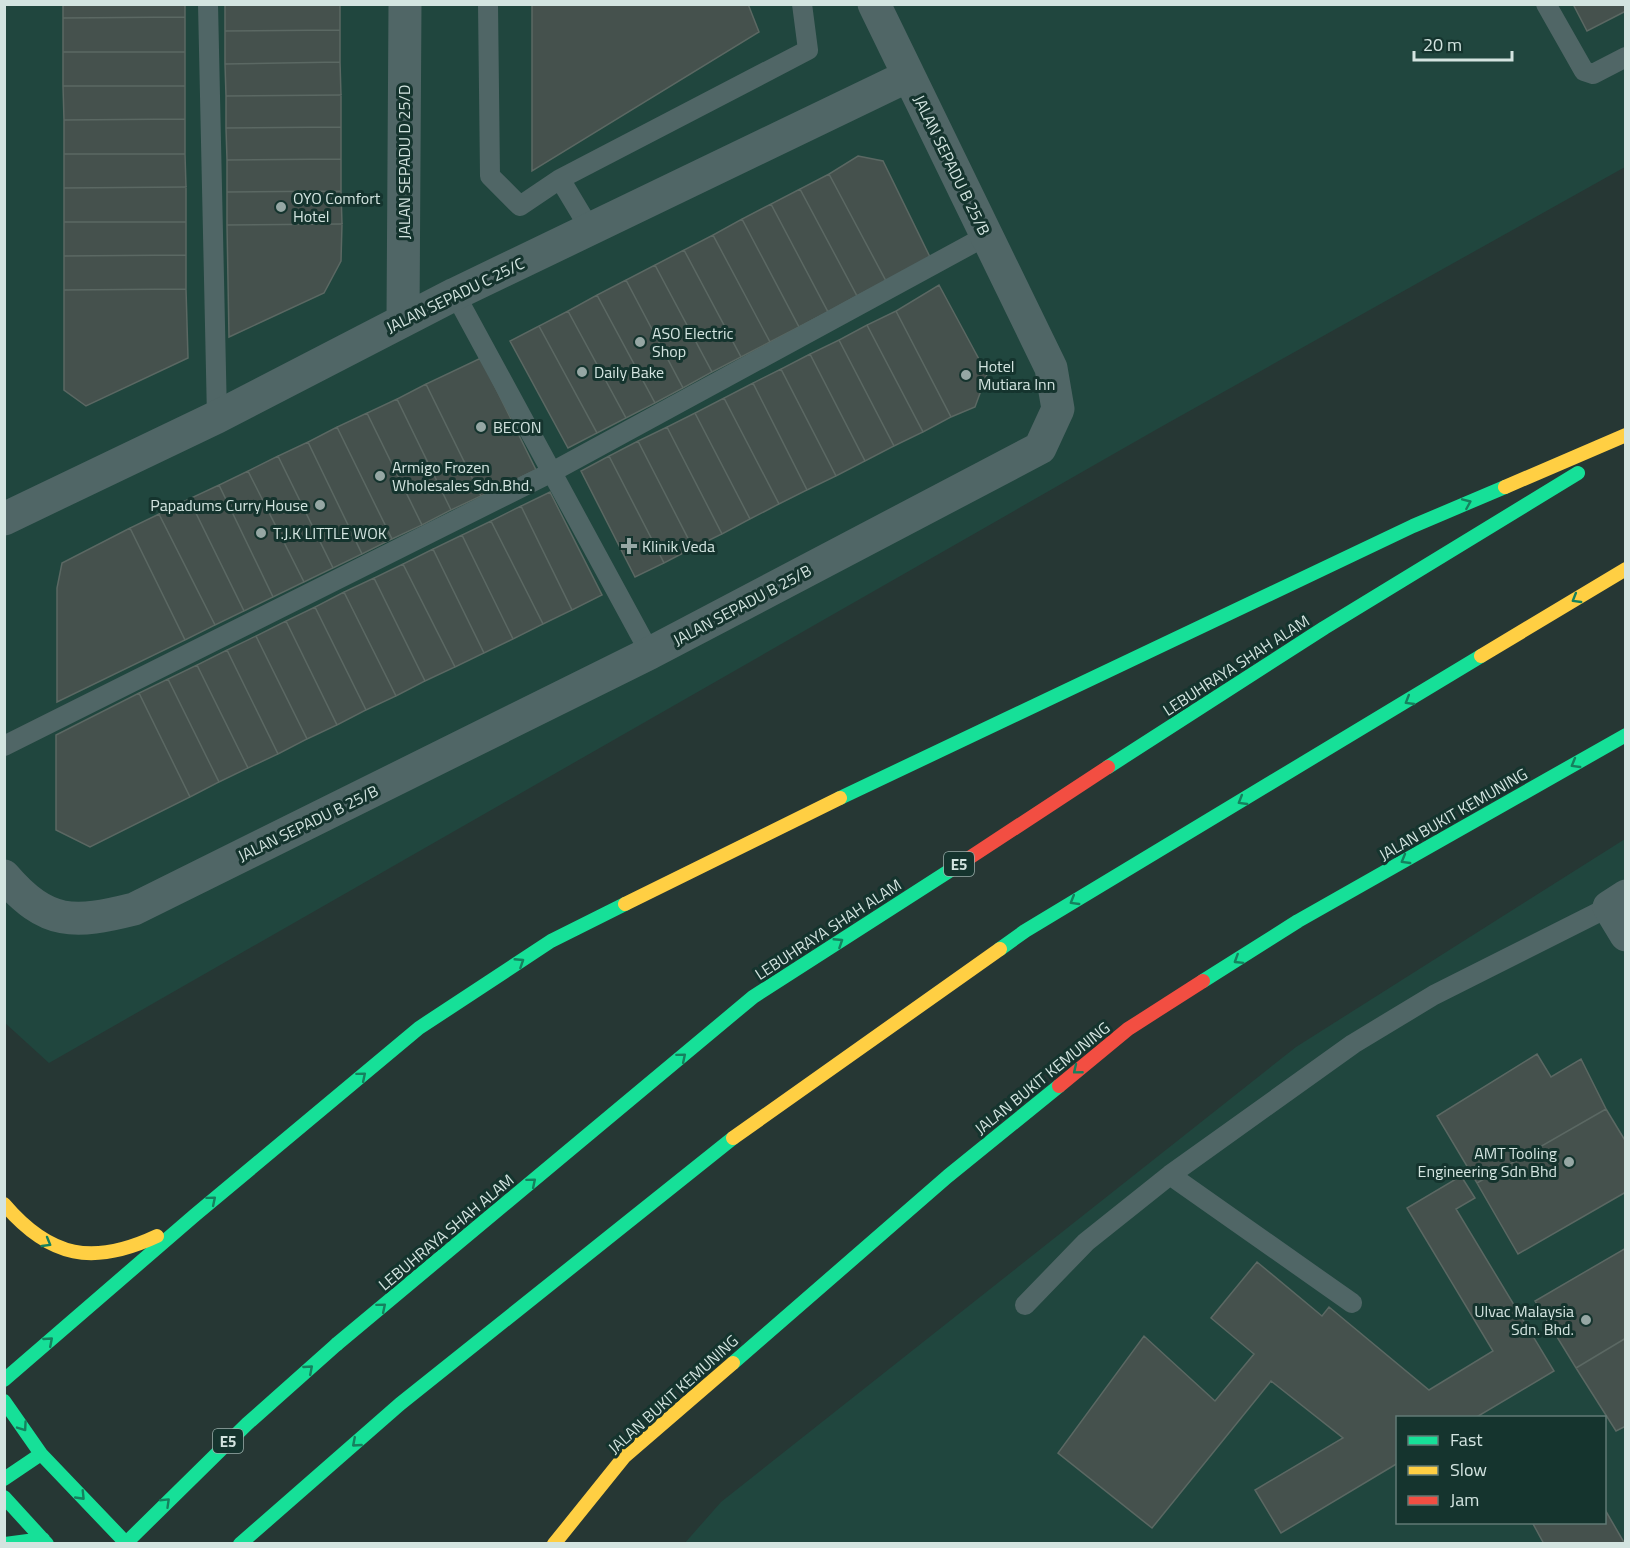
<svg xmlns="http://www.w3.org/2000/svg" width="1630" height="1548" viewBox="0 0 1630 1548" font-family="'Titillium Web',sans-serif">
<rect width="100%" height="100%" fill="#263734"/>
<!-- built -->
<path fill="#20463e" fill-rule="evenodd" d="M4 5H1625V167L1159 428 49 1063 4 1022Z
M1625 839V1543L684 1544 721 1502 1296 1047ZM1398 1418H1604V1522H1398Z"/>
<!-- building -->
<path fill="#45514d" stroke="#5b6863" stroke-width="1.5" d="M63 4H185V17L63 18Z
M225 4H340V30L225 31Z
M532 4H748L759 32 532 171Z
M1573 4H1626V11L1587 31Z
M185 17V52H63V18Z
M340 30V62L225 64V31Z
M63 52H185V86H63Z
M340 62 341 95 226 96 225 64Z
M63 86H185V119L64 120Z
M341 95V127L226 128V96Z
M185 119V154H64V120Z
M341 127V159L227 160 226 128Z
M64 154H185L186 187 64 188Z
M858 156 883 161 931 259 886 281 829 174Z
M341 159V191L227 192V160Z
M829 174 886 281 857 296 800 189Z
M186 187V222H64V188Z
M800 189 857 296 828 312 771 204Z
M341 191 342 224 227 225V192Z
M771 204 828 312 799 327 742 219Z
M742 219 799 327 770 342 713 235Z
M64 222H186V255L64 256Z
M342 224 341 261 324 293 229 337 227 225Z
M713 235 770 342 741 357 684 250Z
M684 250 741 357 712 372 655 265Z
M186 255V289L64 290V256Z
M655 265 712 372 683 388 626 280Z
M626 280 683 388 655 403 597 295Z
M939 285 987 374 975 407 951 417 896 311Z
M186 289 188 358 86 406 64 390V290Z
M597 295 655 403 626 418 568 311Z
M568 311 626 418 597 433 539 326Z
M896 311 951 417 923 432 867 325Z
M867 325 923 432 894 446 839 340Z
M539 326 597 433 568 448 510 341Z
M839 340 894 446 865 461 810 354Z
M810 354 865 461 836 476 781 369Z
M481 358 536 470 481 496 426 384Z
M781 369 836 476 807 490 753 383Z
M753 383 807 490 779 504 724 398Z
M426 384 481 496 451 510 397 399Z
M724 398 779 504 750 519 695 413Z
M397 399 451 510 422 525 367 413Z
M367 413 422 525 392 539 337 427Z
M695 413 750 519 722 534 667 427Z
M337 427 392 539 362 554 308 442Z
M667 427 722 534 693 548 638 441Z
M638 441 693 548 664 563 609 456Z
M308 442 362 554 333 568 278 456Z
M278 456 333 568 304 582 248 471Z
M609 456 664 563 635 577 581 471Z
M248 471 304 582 273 597 219 485Z
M219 485 273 597 244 611 189 499Z
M550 492 602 595 572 610 521 506Z
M189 499 244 611 215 625 159 514Z
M521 506 572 610 543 624 491 521Z
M159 514 215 625 185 640 130 528Z
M491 521 543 624 513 639 462 535Z
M130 528 185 640 57 702V588L62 563Z
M462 535 513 639 484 653 433 549Z
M433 549 484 653 455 667 403 564Z
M403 564 455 667 425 681 374 578Z
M374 578 425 681 396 696 344 592Z
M344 592 396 696 366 710 315 607Z
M315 607 366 710 337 725 286 621Z
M286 621 337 725 307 739 256 636Z
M256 636 307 739 278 754 227 650Z
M227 650 278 754 248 768 197 665Z
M197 665 248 768 219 782 168 679Z
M168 679 219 782 190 797 139 693Z
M139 693 190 797 90 847 56 830V735Z
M1537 1054 1551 1077 1581 1059 1606 1109 1477 1183 1437 1116Z
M1606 1109 1626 1142V1192L1518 1254 1477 1183Z
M1461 1176 1475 1198 1456 1209 1554 1371 1475 1418H1398V1463L1281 1533 1255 1490 1343 1438 1271 1381 1152 1528 1058 1453 1144 1336 1215 1401 1254 1354 1211 1318 1257 1262 1322 1316 1329 1307 1429 1390 1493 1351 1407 1208Z
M1626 1248V1338L1576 1368 1535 1301Z
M1626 1338V1426L1616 1431 1576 1368Z
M1604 1508 1625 1544H1544L1532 1522H1604Z"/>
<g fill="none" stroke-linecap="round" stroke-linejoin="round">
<!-- lane -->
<path stroke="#506666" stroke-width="20" d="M208 4 217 417
M488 4 490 176 520 206 560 179 590 229
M1546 4 1584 71 1593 74 1626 57
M560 179 808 50 802 4
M455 294 650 653
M4 746 552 472 986 236
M1170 1175 1352 1303
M1025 1305 1086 1242 1170 1175 1353 1044 1434 995 1609 907"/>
<!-- street -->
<path stroke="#506666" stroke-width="33" d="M403 319 405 4
M4 519 217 417 455 294 908 76
M4 876C47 926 74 924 134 909L650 653 1040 448 1058 409 1051 368 874 4
M1626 896 1609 907 1626 935"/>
<!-- fast -->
<path stroke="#16e098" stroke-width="14" d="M1108 767 1324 628 1578 473
M840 798 1413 526 1505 487
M1000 949 1025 931 1481 656
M1203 981 1298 921 1626 735
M337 1344 753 997 960 864
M733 1363 948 1176 1059 1086
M4 1380 195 1215 419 1028 551 941 625 904
M4 1401 41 1454 127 1544
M4 1479 41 1454
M4 1497 47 1544
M5 1544 43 1539
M240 1544 400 1404 733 1138"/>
<!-- slow -->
<path stroke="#ffcf43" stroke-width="14" d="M1505 487 1626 435
M1481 656 1626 569
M625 904 840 798
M733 1138 1000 949
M4 1204C50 1258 93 1266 157 1236
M554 1544 624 1457 733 1363"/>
<!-- jam -->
<path stroke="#f24e42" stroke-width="14" d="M960 864 1108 767
M1059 1086 1128 1029 1203 981"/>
<!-- fast-bridge -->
<path stroke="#16e098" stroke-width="14" d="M125 1544 247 1424 337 1344"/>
</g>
<!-- one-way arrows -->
<defs><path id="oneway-chevron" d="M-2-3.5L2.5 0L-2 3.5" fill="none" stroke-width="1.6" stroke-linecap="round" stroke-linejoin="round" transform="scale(1.5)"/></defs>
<g stroke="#15815e">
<use href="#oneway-chevron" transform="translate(1467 503) rotate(-23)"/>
<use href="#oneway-chevron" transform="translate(1576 599) rotate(149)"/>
<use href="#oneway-chevron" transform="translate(1409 701) rotate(149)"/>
<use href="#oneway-chevron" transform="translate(1575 764) rotate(150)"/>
<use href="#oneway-chevron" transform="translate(1242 801) rotate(149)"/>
<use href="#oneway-chevron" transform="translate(1405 860) rotate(150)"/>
<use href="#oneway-chevron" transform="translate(1074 901) rotate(149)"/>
<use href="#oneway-chevron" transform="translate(839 942) rotate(-33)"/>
<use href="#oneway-chevron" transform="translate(1238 960) rotate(148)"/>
<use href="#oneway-chevron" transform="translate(520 962) rotate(-33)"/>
<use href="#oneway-chevron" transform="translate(682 1057) rotate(-40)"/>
<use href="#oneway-chevron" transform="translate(1077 1070) rotate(141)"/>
<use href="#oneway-chevron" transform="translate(362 1076) rotate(-40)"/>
<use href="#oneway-chevron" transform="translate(532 1182) rotate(-40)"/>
<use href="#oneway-chevron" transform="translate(212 1200) rotate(-40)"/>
<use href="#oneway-chevron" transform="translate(47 1243) rotate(30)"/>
<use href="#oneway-chevron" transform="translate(382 1307) rotate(-40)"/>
<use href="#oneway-chevron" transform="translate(49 1341) rotate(-41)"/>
<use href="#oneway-chevron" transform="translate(309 1369) rotate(-41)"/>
<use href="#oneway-chevron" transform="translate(23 1427) rotate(55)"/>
<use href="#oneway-chevron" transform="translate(356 1443) rotate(139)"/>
<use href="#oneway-chevron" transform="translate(81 1496) rotate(46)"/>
<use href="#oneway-chevron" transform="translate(166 1502) rotate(-44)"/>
</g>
<!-- markers -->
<g fill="#96a7a4" stroke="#15342e" stroke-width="2">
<circle cx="281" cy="207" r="6"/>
<circle cx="640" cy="342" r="6"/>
<circle cx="582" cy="372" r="6"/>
<circle cx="966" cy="375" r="6"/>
<circle cx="481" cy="427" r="6"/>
<circle cx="380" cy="476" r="6"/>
<circle cx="320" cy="505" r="6"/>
<circle cx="261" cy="533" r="6"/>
<path d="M626 537h6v6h6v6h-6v6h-6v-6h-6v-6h6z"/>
<circle cx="1569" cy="1162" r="6"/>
<circle cx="1586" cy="1320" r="6"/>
</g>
<g text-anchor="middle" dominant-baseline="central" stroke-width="6" stroke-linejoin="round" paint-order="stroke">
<!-- shield labels -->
<g fill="#15342e" stroke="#9aafab" stroke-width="1.5">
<rect x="944" y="852" width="30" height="24" rx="4.5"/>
<rect x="213" y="1429" width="30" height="24" rx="4.5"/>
</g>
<g font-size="15" font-weight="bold" fill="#d3e4e0">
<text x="959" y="864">E5</text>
<text x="228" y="1441">E5</text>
</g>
<!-- street labels -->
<g font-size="16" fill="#d3e4e0" stroke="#15342e">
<text transform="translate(404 162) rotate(-90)">JALAN SEPADU D 25/D</text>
<text transform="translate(952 165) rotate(64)">JALAN SEPADU B 25/B</text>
<text transform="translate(455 295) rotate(-26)">JALAN SEPADU C 25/C</text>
<text transform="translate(742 605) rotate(-28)">JALAN SEPADU B 25/B</text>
<text transform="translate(1236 665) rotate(-33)">LEBUHRAYA SHAH ALAM</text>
<text transform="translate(1453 814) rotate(-30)">JALAN BUKIT KEMUNING</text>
<text transform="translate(308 823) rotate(-26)">JALAN SEPADU B 25/B</text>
<text transform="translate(828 929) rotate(-33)">LEBUHRAYA SHAH ALAM</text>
<text transform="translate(1042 1078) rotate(-39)">JALAN BUKIT KEMUNING</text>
<text transform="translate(446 1232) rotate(-40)">LEBUHRAYA SHAH ALAM</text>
<text transform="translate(673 1394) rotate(-42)">JALAN BUKIT KEMUNING</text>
</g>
<!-- poi labels -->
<g font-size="16" fill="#d3e4e0" stroke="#15342e" text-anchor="start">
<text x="293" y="198">OYO Comfort<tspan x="293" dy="18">Hotel</tspan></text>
<text x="652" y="333">ASO Electric<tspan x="652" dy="18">Shop</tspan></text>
<text x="978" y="366">Hotel<tspan x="978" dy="18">Mutiara Inn</tspan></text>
<text x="594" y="372">Daily Bake</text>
<text x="493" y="427">BECON</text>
<text x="392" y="467">Armigo Frozen<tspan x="392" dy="18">Wholesales Sdn.Bhd.</tspan></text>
<text x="308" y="505" text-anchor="end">Papadums Curry House</text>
<text x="273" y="533">T.J.K LITTLE WOK</text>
<text x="642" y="546">Klinik Veda</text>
<text x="1557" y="1153" text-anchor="end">AMT Tooling<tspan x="1557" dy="18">Engineering Sdn Bhd</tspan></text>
<text x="1574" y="1311" text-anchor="end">Ulvac Malaysia<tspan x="1574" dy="18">Sdn. Bhd.</tspan></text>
</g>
</g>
<!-- border -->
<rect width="1630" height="1548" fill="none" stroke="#d3e4e0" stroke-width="12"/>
<!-- legend -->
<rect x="1396" y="1416" width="210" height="108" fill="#15342e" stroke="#617a75" stroke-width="1.5"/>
<rect x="1408" y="1436" width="30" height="9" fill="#16e098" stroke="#617a75" stroke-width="1.5"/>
<text x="1450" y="1446" font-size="18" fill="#d3e4e0">Fast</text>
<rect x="1408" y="1466" width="30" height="9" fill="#ffcf43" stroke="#617a75" stroke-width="1.5"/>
<text x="1450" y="1476" font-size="18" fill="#d3e4e0">Slow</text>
<rect x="1408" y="1496" width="30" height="9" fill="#f24e42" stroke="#617a75" stroke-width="1.5"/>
<text x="1450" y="1506" font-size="18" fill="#d3e4e0">Jam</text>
<!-- scale -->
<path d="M1414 51v9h98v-9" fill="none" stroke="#d3e4e0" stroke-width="3"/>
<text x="1423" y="51" font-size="18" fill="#d3e4e0" stroke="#15342e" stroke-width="4.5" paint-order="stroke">20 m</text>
</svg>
